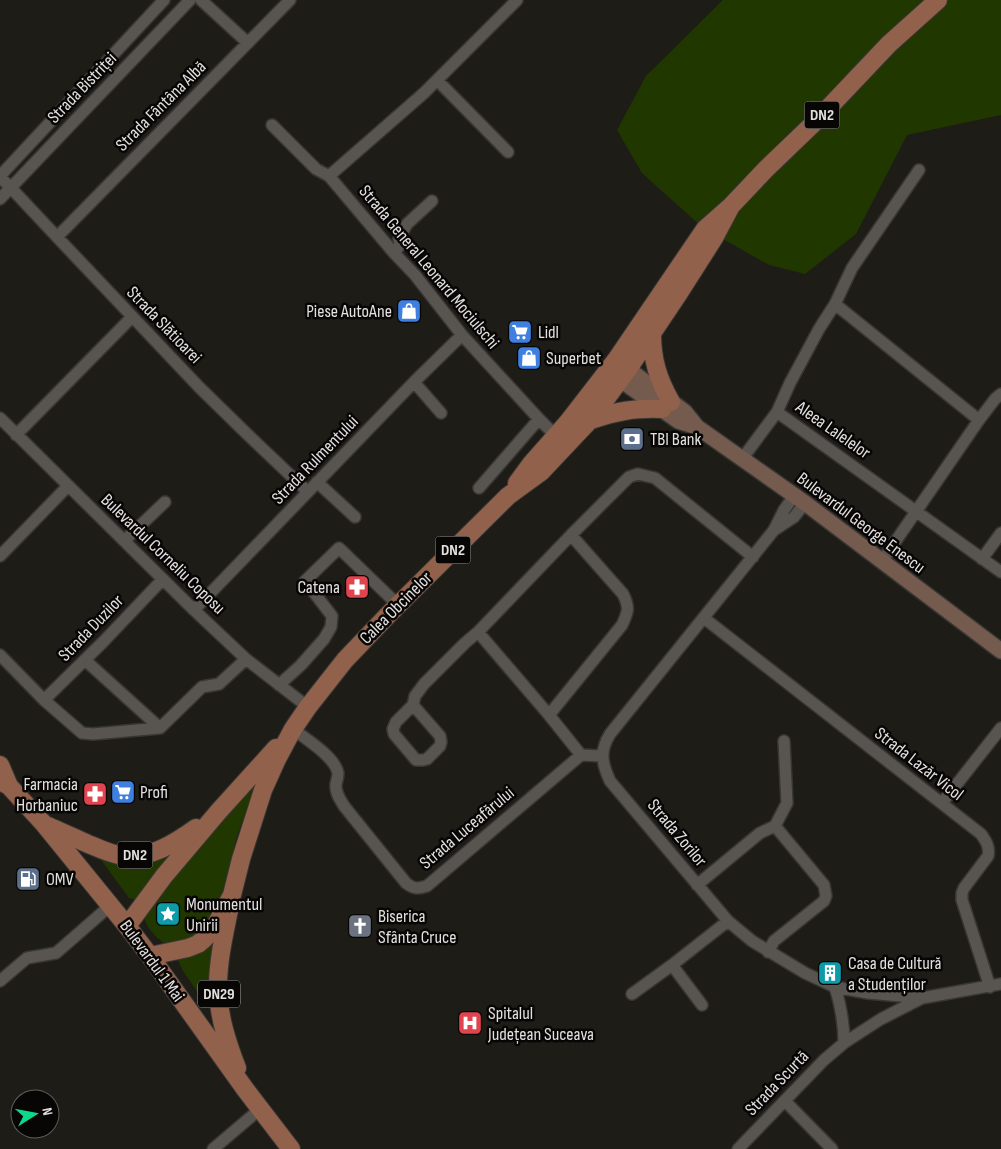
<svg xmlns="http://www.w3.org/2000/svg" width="1001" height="1149" viewBox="0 0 1001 1149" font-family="'Sofia Sans Condensed',sans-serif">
<rect width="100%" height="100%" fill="#1e1c17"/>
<!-- green -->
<path fill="#213700" d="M723 0H1001V115L907 135 856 234 805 274 769 265 703 228 642 173 617 130 646 76Z
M259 774 237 836 223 891 209 927 196 940 166 945C156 937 143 926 144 912Z
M192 836 138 900 129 898 96 853 110 859Z
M217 938 213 1002 205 1003 183 971 178 960 179 957Z"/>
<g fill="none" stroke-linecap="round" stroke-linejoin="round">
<defs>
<path id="street" d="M201 0 248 43
M437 80 508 152
M272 125 316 169 329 176 394 253 415 275 462 335 539 419 556 436
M0 176 164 0
M329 176 424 93 517 0
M0 177 11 188 57 237 199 387 245 432 308 492
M0 199 190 0
M57 237 290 0
M394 253 400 245 399 239 407 224 432 201
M835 304 979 420
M414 382 441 413
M777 412 790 383 819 329 835 304 852 268 919 170
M0 418 194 610 246 659 308 707
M16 435 132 317
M742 459 777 412 1001 572
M317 482 355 517
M479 488 539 419
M794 496 784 510 774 530 610 734C599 752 602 763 610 781L728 921 752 941 805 973 835 987 868 993 922 998 1001 984
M776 529 794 517 805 503
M571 535 629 477 638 474 655 478 753 557
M124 541 165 502
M0 556 68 486
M982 559 1001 533
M882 561 979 420 995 399 1001 394
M194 610 414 382 462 335
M704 618 981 834C986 841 990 847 988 856L964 888 962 893V900L990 987
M478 632 549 715 581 755
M0 655 44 700 82 733 93 734 160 728 202 687 219 684 246 659
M85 660 160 728
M279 685 301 665 324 639 331 627 332 616 305 581 339 548 398 605
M44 700 103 642 163 579
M413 705 440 736 441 742 440 746 427 759 423 760H416L394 734 393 729 396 722 413 705 415 696 424 684 465 643 478 632 571 535 623 594C630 608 628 612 622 625L549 715
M293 729C306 739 335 757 338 773 338 777 337 780 336 784 335 793 340 799 344 806L406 883C414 889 417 889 427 886L581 755 602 756
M942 803 1001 728
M697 885 760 833 775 826 787 803 784 741
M768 952 774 941 824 901 826 896 824 885 775 826
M672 965 702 1005
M0 981 27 958 56 953 111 905
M835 987C841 1006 844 1023 844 1043
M632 994 672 965 728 921
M785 1101 832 1149
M213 1149 260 1109
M738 1149 824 1060 844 1043 881 1019 922 998"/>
<path id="secondary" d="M619 362 685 412 697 427 805 503 1001 651
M612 374 678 421 697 427"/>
<path id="primary" d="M652 333C652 360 658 379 671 402
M591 420C617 411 634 408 662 409
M517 483 531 464 568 422 616 360 705 229 731 206 766 169 816 121 889 44 938 0
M0 765 9 786
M0 781 9 786 44 824 127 926 150 956 245 1089 291 1149
M48 826C61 832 73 837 86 843 98 848 110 854 123 856 150 859 175 843 196 828
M229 910C224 935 218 961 218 986 218 1015 227 1042 237 1068
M127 926 164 876 219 811 276 748
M150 956 188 948 198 944 204 939 213 930 232 895 241 859 263 790 277 759 293 729 308 707 345 660 388 615 508 496 541 472 590 420 628 369 679 293 714 238 731 206"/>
</defs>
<!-- street casing -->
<use href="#street" stroke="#383634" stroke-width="14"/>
<!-- secondary casing -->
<use href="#secondary" stroke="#383634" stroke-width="18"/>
<!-- primary casing -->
<use href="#primary" stroke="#383634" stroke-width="20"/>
<!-- street -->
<use href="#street" stroke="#585550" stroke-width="11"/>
<!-- secondary -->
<use href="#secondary" stroke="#745b4e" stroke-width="15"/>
<!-- primary -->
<use href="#primary" stroke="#91614c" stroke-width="18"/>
</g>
<!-- icons -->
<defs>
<symbol id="shop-square" viewBox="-11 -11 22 22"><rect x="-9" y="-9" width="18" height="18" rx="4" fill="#3f7fe0" stroke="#070605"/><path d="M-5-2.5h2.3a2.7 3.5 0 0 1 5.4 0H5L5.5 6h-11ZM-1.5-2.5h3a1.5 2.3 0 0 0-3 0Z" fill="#fff"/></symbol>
<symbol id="supermarket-square" viewBox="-11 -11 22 22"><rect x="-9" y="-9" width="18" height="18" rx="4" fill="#3f7fe0" stroke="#070605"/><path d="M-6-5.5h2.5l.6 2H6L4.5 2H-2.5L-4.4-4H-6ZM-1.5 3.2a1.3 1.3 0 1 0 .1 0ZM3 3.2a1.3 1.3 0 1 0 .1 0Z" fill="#fff"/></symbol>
<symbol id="bank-square" viewBox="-11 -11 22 22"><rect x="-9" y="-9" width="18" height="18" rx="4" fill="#5c6f8a" stroke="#070605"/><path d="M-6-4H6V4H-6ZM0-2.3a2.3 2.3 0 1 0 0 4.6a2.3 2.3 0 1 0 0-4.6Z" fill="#fff"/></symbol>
<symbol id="pharmacy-square" viewBox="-11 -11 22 22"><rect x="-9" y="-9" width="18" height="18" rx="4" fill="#e0444e" stroke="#070605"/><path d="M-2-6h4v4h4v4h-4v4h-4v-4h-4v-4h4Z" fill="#fff"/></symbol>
<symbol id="fuel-square" viewBox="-11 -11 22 22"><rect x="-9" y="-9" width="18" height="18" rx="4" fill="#5c6f8a" stroke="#070605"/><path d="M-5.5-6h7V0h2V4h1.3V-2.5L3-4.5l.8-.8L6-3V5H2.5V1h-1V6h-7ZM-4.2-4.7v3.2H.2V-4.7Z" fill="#fff"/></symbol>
<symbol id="sight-square" viewBox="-11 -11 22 22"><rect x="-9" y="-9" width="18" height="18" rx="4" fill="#0f9aa8" stroke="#070605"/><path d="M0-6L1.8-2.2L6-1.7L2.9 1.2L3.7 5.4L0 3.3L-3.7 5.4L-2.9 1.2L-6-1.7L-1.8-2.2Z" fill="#fff"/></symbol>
<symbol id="church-square" viewBox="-11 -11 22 22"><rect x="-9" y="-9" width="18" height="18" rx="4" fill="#6b7280" stroke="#070605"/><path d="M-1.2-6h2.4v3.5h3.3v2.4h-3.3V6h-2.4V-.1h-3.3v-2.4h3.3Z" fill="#fff"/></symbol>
<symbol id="building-square" viewBox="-11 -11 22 22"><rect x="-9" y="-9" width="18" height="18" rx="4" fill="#0f9aa8" stroke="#070605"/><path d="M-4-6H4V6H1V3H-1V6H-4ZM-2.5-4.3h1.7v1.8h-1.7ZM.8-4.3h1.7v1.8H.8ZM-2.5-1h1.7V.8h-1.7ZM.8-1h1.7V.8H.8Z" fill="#fff"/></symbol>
<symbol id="hospital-square" viewBox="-11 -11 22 22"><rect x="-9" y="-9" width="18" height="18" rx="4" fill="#e0444e" stroke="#070605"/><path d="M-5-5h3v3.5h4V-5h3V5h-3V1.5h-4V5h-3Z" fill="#fff"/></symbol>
</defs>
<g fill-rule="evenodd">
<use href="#shop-square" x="395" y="297" width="28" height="28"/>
<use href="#supermarket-square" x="506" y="318" width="28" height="28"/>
<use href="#shop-square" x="515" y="344" width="28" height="28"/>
<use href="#bank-square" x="618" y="425" width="28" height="28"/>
<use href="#pharmacy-square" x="343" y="573" width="28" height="28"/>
<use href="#supermarket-square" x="109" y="778" width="28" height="28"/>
<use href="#pharmacy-square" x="81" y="780" width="28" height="28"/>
<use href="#fuel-square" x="14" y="865" width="28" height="28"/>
<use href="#sight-square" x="154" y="900" width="28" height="28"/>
<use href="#church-square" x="346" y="912" width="28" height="28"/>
<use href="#building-square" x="816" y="959" width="28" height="28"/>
<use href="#hospital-square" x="456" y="1009" width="28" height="28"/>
</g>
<g text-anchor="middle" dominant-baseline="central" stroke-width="5" stroke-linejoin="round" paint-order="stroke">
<!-- shield labels -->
<g fill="#070605" stroke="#a19f9e" stroke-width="1">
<rect x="804.5" y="101.5" width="35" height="27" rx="4"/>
<rect x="435.5" y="536.5" width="35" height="27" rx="4"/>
<rect x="117.5" y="841.5" width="35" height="27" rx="4"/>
<rect x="198" y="980.5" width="42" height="27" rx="4"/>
</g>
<g font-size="16" font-weight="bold" fill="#e3e1df">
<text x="822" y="115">DN2</text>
<text x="453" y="550">DN2</text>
<text x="135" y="855">DN2</text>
<text x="219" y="994">DN29</text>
</g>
<!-- street labels -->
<g font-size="18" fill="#e3e1df" stroke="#070605">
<text transform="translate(82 88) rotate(-46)">Strada Bistriței</text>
<text transform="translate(161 106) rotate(-45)">Strada Fântâna Albă</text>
<text transform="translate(429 267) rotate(50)">Strada General Leonard Mociulschi</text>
<text transform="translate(164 325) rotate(46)">Strada Slătioarei</text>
<text transform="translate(833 430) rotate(35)">Aleea Lalelelor</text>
<text transform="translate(315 460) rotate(-46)">Strada Rulmentului</text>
<text transform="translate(861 523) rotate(37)">Bulevardul George Enescu</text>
<text transform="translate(163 554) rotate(44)">Bulevardul Corneliu Coposu</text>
<text transform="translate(396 608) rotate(-45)">Calea Obcinelor</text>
<text transform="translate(91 628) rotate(-46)">Strada Duzilor</text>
<text transform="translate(919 764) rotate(38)">Strada Lazăr Vicol</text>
<text transform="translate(467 828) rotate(-40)">Strada Luceafărului</text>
<text transform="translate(677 833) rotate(50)">Strada Zorilor</text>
<text transform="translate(152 961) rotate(54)">Bulevardul 1 Mai</text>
<text transform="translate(777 1083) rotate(-46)">Strada Scurtă</text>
</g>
<!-- poi labels -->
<g font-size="18" fill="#e3e1df" stroke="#070605" text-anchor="start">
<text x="392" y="311" text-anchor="end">Piese AutoAne</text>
<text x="538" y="332">Lidl</text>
<text x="546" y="358">Superbet</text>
<text x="650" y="439">TBI Bank</text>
<text x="340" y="587" text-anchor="end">Catena</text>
<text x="78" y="784" text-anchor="end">Farmacia<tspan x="78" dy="21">Horbaniuc</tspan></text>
<text x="140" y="792">Profi</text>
<text x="46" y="879">OMV</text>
<text x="186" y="904">Monumentul<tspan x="186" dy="21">Unirii</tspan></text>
<text x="378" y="916">Biserica<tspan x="378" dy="21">Sfânta Cruce</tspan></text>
<text x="848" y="963">Casa de Cultură<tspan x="848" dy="21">a Studenților</tspan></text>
<text x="488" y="1013">Spitalul<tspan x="488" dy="21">Județean Suceava</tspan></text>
</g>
</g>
<!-- north arrow -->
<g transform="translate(35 1114) rotate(79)"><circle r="24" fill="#070605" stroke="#5f5e5c"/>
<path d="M0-4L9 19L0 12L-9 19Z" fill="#0bd98b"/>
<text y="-8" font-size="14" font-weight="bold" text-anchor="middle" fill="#e3e1df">N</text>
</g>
</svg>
